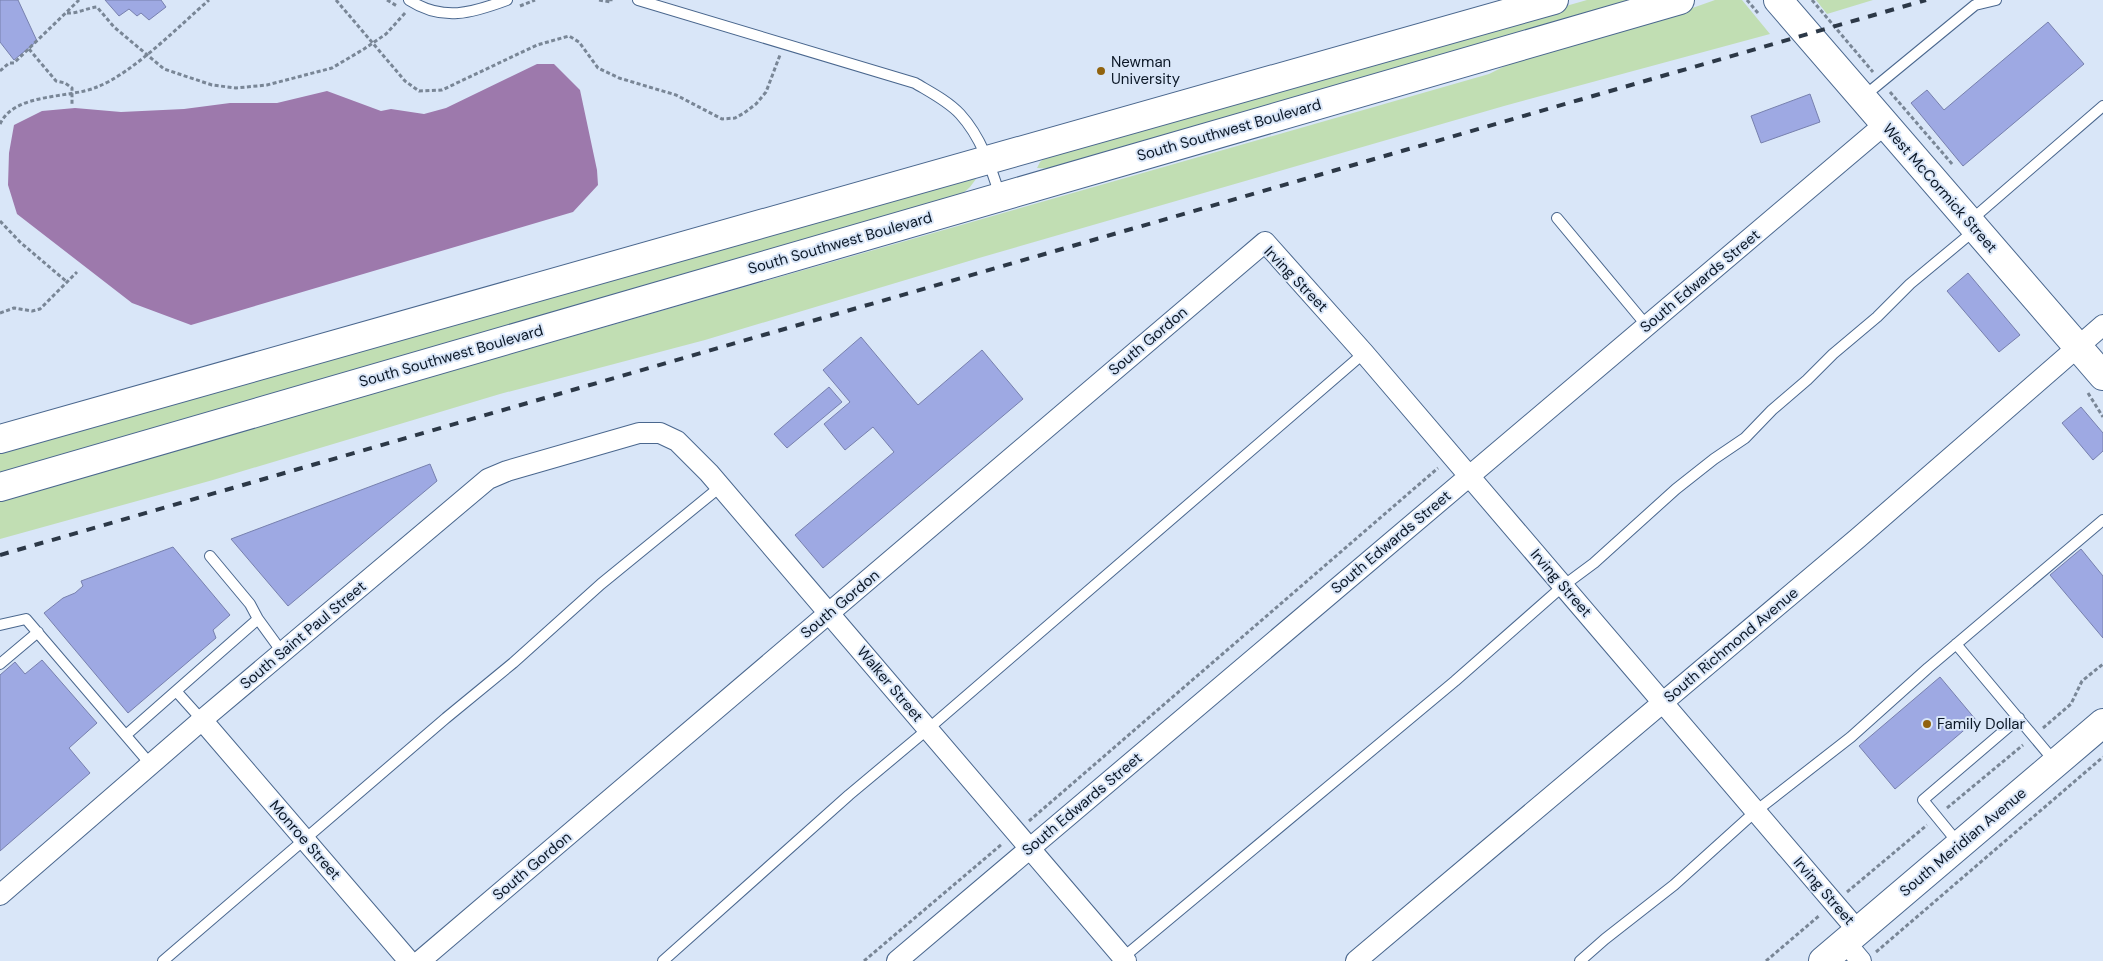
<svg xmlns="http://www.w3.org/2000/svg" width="2103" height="961" viewBox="0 0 2103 961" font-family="'DM Sans',sans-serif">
<rect width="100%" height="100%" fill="#d9e6f8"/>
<!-- green -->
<path fill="#c1deb3" d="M1587 0H1635L1055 169 1037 168 1040 162 1050 154Z
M1715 0H1742L1770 34 1504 106 979 258 705 340 500 394 213 480 0 539V500L1489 74 1529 54 1684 11Z
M1816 0H1873L1827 14Z
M972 177 976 179 970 187 960 196 0 473V450Z"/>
<!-- water -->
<path fill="#9d79ac" d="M537 64H554L580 90 597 170 598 185 573 212 191 325 132 303 17 214 8 185 9 153 14 125 42 111 75 108 121 112 184 109 230 103H277L327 91 381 111 391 109 424 114 446 108Z"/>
<!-- building -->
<path fill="#9ea9e3" stroke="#7780ae" d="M0 0H18L37 41 14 60 0 42Z
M105 0H161L166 7 149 20 141 13 137 16 129 9 119 16Z
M2048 22 2084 64 1963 166 1911 103 1927 90 1944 110Z
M1810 94 1820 122 1761 143 1751 116Z
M1968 273 2020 335 1999 352 1947 291Z
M861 337 918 405 982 350 1023 399 823 568 795 535 894 452 873 427 845 450 824 424 850 402 823 370Z
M829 387 842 402 787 448 774 434Z
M2081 407 2103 433V451L2093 460 2062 423Z
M430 464 437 481 288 606 231 539Z
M173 547 230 615 213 630 216 638 128 713 44 613 63 598 75 593 83 586 81 581Z
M2081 549 2103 576V638L2050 575Z
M42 660 97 723 69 748 90 773 0 851V675L15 662 25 674Z
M1940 677 1976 720 1895 789 1859 746Z"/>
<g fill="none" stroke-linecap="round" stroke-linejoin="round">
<defs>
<path id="lane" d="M409 0C443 22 472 13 507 0
M638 0 915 83C930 92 948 101 960 114 981 137 991 167 1000 196
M1863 97 1975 5 1996 0
M1557 218 1647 326
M1970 221 2103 106
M258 619 282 652
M0 625 26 619 151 765
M1956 644 2055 762
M0 664 38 632
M176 691 258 619 250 604 210 556
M126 735 176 691 202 720
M1959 844 1923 800 2019 718
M1120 960 1455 681 1563 586 1594 563 1676 489 1714 459 1745 438 1772 410 1807 380 1833 354 1877 317 1910 284 1975 230
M163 961 446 718 513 663 601 584 720 487
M663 961 849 795 928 729 1364 353
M1580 961 1605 939 1674 885 1756 811 1851 737 1928 668 2103 520"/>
<path id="street" d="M202 720 409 961
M0 895 202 720 488 479 507 471 639 433H660L677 441 709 473 1126 961
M1845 942 1861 961
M420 961 1265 242 1364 353 1858 931
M897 961 1885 124
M1356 961 1858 538 2103 325"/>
<path id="secondary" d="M1778 0 2103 376
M0 439C518 292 1037 149 1554 0
M0 487 1680 0
M1823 961 2103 723"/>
</defs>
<!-- lane casing -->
<use href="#lane" stroke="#4a678e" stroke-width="12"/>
<!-- street casing -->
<use href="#street" stroke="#4a678e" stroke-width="22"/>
<!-- secondary casing -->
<use href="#secondary" stroke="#4a678e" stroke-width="30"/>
<!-- path -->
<path stroke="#798696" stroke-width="3" stroke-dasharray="4 2.5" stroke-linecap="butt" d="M336 0 405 81 419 91 442 90 537 45 569 36 579 42 598 68 619 78 676 95 722 119 735 118 744 113 756 104 766 92 780 55
M387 0 397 6
M599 0 611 2V0
M1747 0 1758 13
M1812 0 1873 72
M520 6 535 0
M67 13C76 14 87 8 97 7L114 27 164 69 212 85 236 88 267 85 332 68 364 49 386 34 406 12
M29 49 56 81 65 83 72 88V105
M0 71 9 63H14L79 0
M1890 92 1953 165
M0 124C15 92 69 99 97 87 133 73 179 26 209 0
M0 221 20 242 67 282
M0 313 14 308 32 311 40 309 77 272
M2088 393 2103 417
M2043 728 2071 704 2082 681 2103 664
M1947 808 2023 745
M1029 821 1438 468
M1847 892 1927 825
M1876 952 2103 757
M864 961 1002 844
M1766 961 1820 915"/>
<!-- lane -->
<use href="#lane" stroke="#fff" stroke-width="10"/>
<!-- street -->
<use href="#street" stroke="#fff" stroke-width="20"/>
<!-- secondary -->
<use href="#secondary" stroke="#fff" stroke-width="28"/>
<!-- rail -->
<path stroke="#2c3847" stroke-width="4" stroke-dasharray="9 9" stroke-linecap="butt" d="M0 555 1926 0"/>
</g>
<!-- markers -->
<g fill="#91630e" stroke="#d9e6f8" stroke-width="2">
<circle cx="1101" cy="71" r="5"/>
<circle cx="1927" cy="724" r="5"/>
</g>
<g text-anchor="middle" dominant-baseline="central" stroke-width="4" stroke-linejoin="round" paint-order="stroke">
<!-- poi labels -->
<g font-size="15" fill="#0a1625" stroke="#d9e6f8" text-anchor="start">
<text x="1111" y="62">Newman<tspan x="1111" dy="17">University</tspan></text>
<text x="1937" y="724">Family Dollar</text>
</g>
<!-- street labels -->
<g font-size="15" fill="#0a1625" stroke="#d9e6f8">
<text transform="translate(1229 130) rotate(-16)">South Southwest Boulevard</text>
<text transform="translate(1940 188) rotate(49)">West McCormick Street</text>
<text transform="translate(840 243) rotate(-16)">South Southwest Boulevard</text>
<text transform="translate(1296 279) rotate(46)">Irving Street</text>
<text transform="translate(1700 281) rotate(-40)">South Edwards Street</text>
<text transform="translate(1148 341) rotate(-40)">South Gordon</text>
<text transform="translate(451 356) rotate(-16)">South Southwest Boulevard</text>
<text transform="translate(1391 542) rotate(-40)">South Edwards Street</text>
<text transform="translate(1561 583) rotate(49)">Irving Street</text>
<text transform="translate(840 604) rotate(-40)">South Gordon</text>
<text transform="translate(303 635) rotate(-40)">South Saint Paul Street</text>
<text transform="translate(1731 645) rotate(-40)">South Richmond Avenue</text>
<text transform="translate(890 684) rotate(50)">Walker Street</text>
<text transform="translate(1082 804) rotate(-40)">South Edwards Street</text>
<text transform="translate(305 840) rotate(49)">Monroe Street</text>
<text transform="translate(1963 842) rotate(-40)">South Meridian Avenue</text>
<text transform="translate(532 866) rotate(-40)">South Gordon</text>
<text transform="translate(1824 891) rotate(49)">Irving Street</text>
</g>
</g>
</svg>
